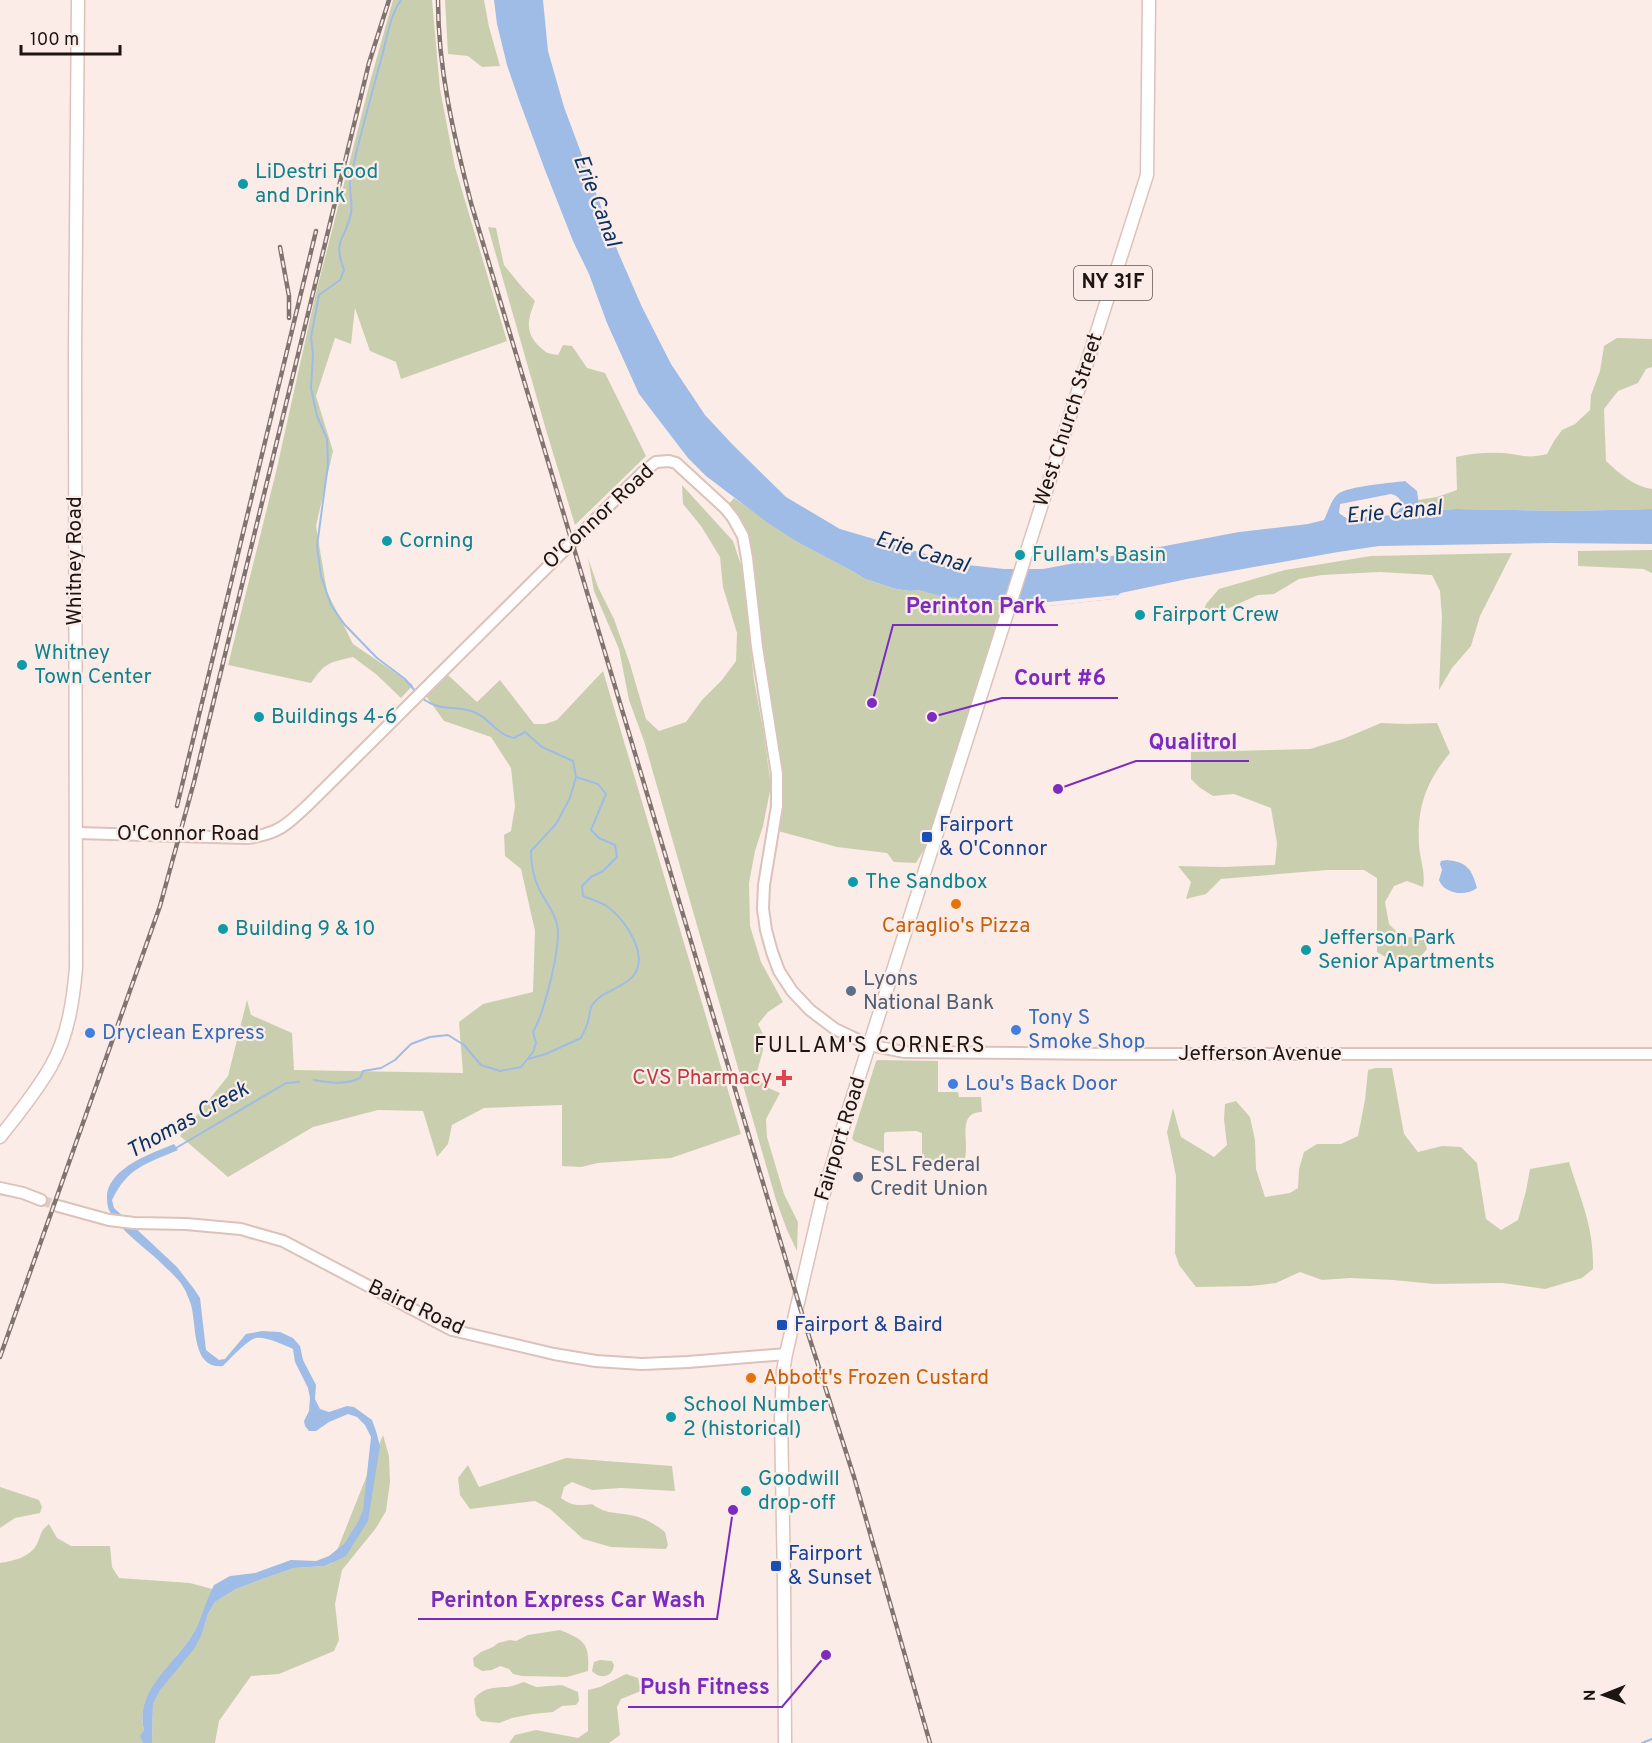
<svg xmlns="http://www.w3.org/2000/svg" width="1652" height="1743" viewBox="0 0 1652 1743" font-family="Overpass,sans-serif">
<rect width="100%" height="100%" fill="#fcece7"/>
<!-- green -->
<path fill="#c9cfae" d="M393 0H432L440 89 455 167 507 341 401 379 396 362 370 351 355 308 351 344 335 338 316 396 333 451 316 526 327 592 353 644 413 685 401 698 377 675 353 657C328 663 326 662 311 683L228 665 276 472 315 297 371 78Z
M445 0H484L489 27 500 66 482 67 468 56 448 54Z
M488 227 496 228 504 265 522 287 535 301C528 319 524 332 540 347 546 353 549 354 558 355L563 345 572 346 587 368 605 373 646 456 575 525 546 430Z
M1617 338 1652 339V367L1646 369 1638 383 1618 391 1604 409 1606 461C1620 474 1633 486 1652 489V509L1567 511 1456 509 1424 511 1419 505 1418 500 1437 497 1457 490 1456 457C1471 453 1489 452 1504 453 1522 455 1528 459 1547 454L1554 441 1562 430 1575 424 1590 410 1591 395 1600 371 1604 346Z
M682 485 733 541 743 571 754 680 764 735 771 786 763 826 755 851 749 883 750 926 761 962 783 1002 768 1012 758 1024 763 1034V1050L757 1072 764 1086 780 1093 766 1119 767 1137 784 1194 798 1222 797 1251 787 1230 776 1200 644 741 629 700 619 649 594 591 588 558 598 587 614 619 630 664 646 719 659 731 686 722 702 700 722 680 736 661 737 633 723 587 720 557 701 526 683 504Z
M734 498 799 543 854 572 865 579 896 589 911 591 918 590 944 597 1005 602 964 733 925 848 916 863 894 862 887 853 837 847 778 831 782 796 781 761 762 647 752 558 728 505Z
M1652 550V573L1643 569 1578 566V551Z
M1512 553 1480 616 1471 646 1452 668 1439 690 1442 617 1440 591 1432 575 1380 572 1322 575 1299 579 1274 594 1258 595 1227 609 1204 610 1206 604 1219 589 1285 570 1371 556Z
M603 671 741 1134 671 1158 598 1163 581 1167 562 1166V1105L484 1108 452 1125 448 1144 437 1157 423 1111 378 1110 313 1127 228 1177 180 1136 228 1076 247 1000 251 1015 292 1033 294 1070 463 1073 459 1022 483 1004 533 992 535 931 521 869 505 856 504 835 511 831 515 806 511 768 491 737 444 721 426 696 448 675 477 702 500 680 534 724H545L557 720Z
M1381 723 1406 724 1437 723 1450 753C1426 782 1417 807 1419 845 1420 860 1426 873 1423 887L1407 881 1394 886 1385 902 1389 924 1403 938 1423 936 1427 949 1417 961 1390 960 1377 952V878L1364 870H1327L1221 879 1206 894 1186 899 1191 882 1178 866 1223 867 1275 865 1277 843 1271 808 1234 794 1213 796 1199 787 1191 779V752L1310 749 1343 739Z
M878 1060 938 1061V1092H958L959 1097H981L982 1112C955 1112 971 1145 964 1161L922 1162V1133L916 1131 886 1132 884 1134V1153L854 1141 852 1138 876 1061Z
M1376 1068H1392L1404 1134 1418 1152 1442 1146 1461 1147 1477 1163 1486 1219 1501 1230 1518 1220 1526 1191 1530 1169 1569 1162C1581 1201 1594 1227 1593 1269L1582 1278 1545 1289 1502 1283 1434 1284 1393 1280 1350 1278 1322 1280 1300 1272 1276 1283 1251 1286 1196 1287 1179 1265 1175 1253 1176 1176 1167 1132 1173 1108 1181 1137 1214 1157 1227 1145 1224 1119 1225 1104 1236 1101 1250 1117 1255 1140 1256 1169 1265 1197 1290 1193 1298 1188 1299 1169 1304 1152 1317 1144H1341L1358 1136 1365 1100 1368 1070Z
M383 1435 389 1456 390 1482 386 1511 376 1528 342 1570 335 1604 339 1640 334 1651 279 1674 251 1676 219 1721 215 1743H152L153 1704 161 1689 202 1634 208 1614 215 1602 236 1589 265 1578 294 1568 325 1566 332 1563Z
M566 1458 672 1466 675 1491 621 1488 592 1490 572 1482 564 1487 561 1498C571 1506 580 1506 592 1504 606 1514 614 1512 630 1515 643 1517 655 1524 665 1532L668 1545 666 1549 611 1547 583 1539 550 1509 535 1501 470 1509 460 1495 458 1478 468 1465 479 1487Z
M0 1487 39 1500 42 1507 40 1513 15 1518 0 1528Z
M49 1524 57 1538 71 1546H110L112 1567 119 1578 190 1583 212 1589C206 1605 201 1622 191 1637 173 1665 134 1693 144 1730L141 1736 143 1743H0V1563C14 1561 30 1557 37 1544 42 1534 39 1532 49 1524Z
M560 1630C584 1640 590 1643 588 1671L567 1677 522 1676 513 1674 509 1669 500 1666 492 1670 482 1671 474 1666 473 1658 481 1652 493 1647 498 1643 510 1640 516 1641 528 1635Z
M600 1660 612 1661 614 1665C613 1677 600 1680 592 1671L594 1662Z
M626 1674 638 1678 641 1691 621 1699 617 1707 620 1735 609 1743H509L515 1735 536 1730 578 1738 588 1731V1690L600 1687Z
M524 1682 536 1687 562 1685 578 1692 579 1701 576 1705 562 1706 553 1712 533 1714 512 1718 499 1723 481 1721 476 1715 474 1699C482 1688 492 1688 505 1687 511 1687 518 1684 524 1682Z"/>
<!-- water -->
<path fill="#9ebce6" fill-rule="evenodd" d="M494 0H543L548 51 564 107 618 252 642 307 671 364 705 415 733 445 786 497 840 529 959 564 1004 569H1043L1239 532 1308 524 1324 520C1328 512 1331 500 1338 494 1348 486 1391 483 1405 481L1417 491 1419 505 1425 511 1456 509 1567 511 1652 509V544L1550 543 1379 546 1338 552 1187 579 1121 593 1113 599 1039 607 1033 603 943 597 918 590 911 591 896 589 865 579 854 572 799 543 768 523 706 476 688 458 639 394 607 323 589 274 573 241 545 170 519 100 507 65 497 24ZM1391 494C1404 497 1404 509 1393 515L1346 518 1339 513 1340 504Z
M1447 860C1467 862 1472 869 1477 888 1466 897 1444 894 1439 880L1442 870 1440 864 1441 861Z
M174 1144 178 1150C146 1164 128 1167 112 1200L114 1208 177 1267 194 1289 200 1298 206 1350 219 1360 225 1359 246 1334 262 1331 280 1332 293 1338 300 1346 303 1360 316 1385 315 1399 320 1409 329 1412 347 1406 354 1407 372 1420 376 1431 380 1446 368 1521 346 1556 325 1566 294 1568 265 1578 236 1589 215 1602 208 1614 202 1634 194 1649 161 1689 153 1704 152 1743H143L140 1736 144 1730C134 1692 173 1665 191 1637 202 1621 205 1601 214 1585L230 1576 255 1573 291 1560 316 1561 329 1556 345 1543 359 1520 363 1510 371 1437 365 1425 357 1417 348 1414 329 1422 316 1431H309L305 1426 304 1421 309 1411 310 1398 308 1388 295 1362 293 1349C285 1345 264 1336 256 1338 247 1340 230 1359 223 1366 193 1370 196 1328 192 1309 191 1303 188 1297 186 1292 180 1279 168 1270 159 1261 143 1246 121 1231 110 1212 107 1207 107 1200 107 1194 111 1167 152 1153 174 1144Z"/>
<!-- pier -->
<path fill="#fcece7" d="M1118 595 1113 599 1039 607 1038 603Z"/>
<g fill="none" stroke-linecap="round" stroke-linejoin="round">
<!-- stream -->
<path stroke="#9ebce6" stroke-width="2" d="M401 0C390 16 387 37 382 56 373 89 364 121 356 154 355 163 350 172 350 181 349 192 353 202 351 213 346 240 332 238 344 270L340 280 319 295 311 337 313 354 311 388 317 416 327 439 328 464 317 546 321 576 331 605 344 624 377 658 405 679 416 692
M528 1059 546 1054 581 1038C583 1033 587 1027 588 1021 590 1016 589 1008 593 1004 603 990 623 989 634 975 649 954 625 920 608 907 601 902 591 899 583 896L582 886 591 877 603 871 617 857 615 845 599 838 591 830 606 794 598 784 576 777
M314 1080C330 1083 345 1085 360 1078L363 1071 381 1068 395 1060 411 1044 430 1037 448 1035 464 1045 481 1065 500 1071 521 1067 533 1052 536 1043 533 1032C544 1013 562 945 557 924 554 912 546 902 540 891 534 879 531 865 531 851L556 824 570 798 576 777 573 761 542 747 525 732 514 738C497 735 490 719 476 713 457 704 441 713 422 698
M176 1148 286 1083 299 1082
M1642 1743 1652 1739"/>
<!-- minor-tunnel -->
<path stroke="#dbccc7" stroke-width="10" stroke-dasharray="10 5" stroke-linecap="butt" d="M41 1200 58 1206"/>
<defs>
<path id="minor" d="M77 833 247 838C278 834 287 825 309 804L643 472 656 462 669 461 676 463 725 508 733 518 743 536 747 558 757 647 777 774V806L764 885 763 909 766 930 772 952 779 971 792 991 810 1010 835 1029 869 1045 904 1052 1109 1054H1652
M0 1188 23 1193 41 1200
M58 1206 109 1220 134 1223 186 1224 241 1229 251 1232 283 1241 452 1330 554 1354 596 1361 642 1364 688 1362 786 1354"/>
<path id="major" d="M0 1137C18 1114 37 1091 51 1066 68 1036 73 1002 76 968L75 351 78 0
M785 1743 784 1581 781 1418 783 1371 786 1354 821 1203 844 1124 1147 175 1149 0"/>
</defs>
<!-- minor casing -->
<use href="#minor" stroke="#dbc2ba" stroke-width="14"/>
<!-- major casing -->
<use href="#major" stroke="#dbc2ba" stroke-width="15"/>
<!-- minor -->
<use href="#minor" stroke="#fff" stroke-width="10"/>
<!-- major -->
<use href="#major" stroke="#fff" stroke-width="12"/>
<defs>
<path id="rail" d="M438 0C438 70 454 136 471 203L805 1324 854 1477 930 1743
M280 247 289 296V318
M177 806 316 231
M0 1357 160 906 194 782 369 63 389 0"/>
</defs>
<!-- rail casing -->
<use href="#rail" stroke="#807470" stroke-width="4.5"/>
<!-- rail -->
<use href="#rail" stroke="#fcece7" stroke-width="2" stroke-dasharray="7" stroke-linecap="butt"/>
</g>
<!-- markers -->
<g fill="#0f9aa8" stroke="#fcece7" stroke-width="2">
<circle cx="243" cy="184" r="6"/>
<circle cx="387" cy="541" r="6"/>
<circle cx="1020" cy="555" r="6"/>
<circle cx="1140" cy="615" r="6"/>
<circle cx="22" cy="665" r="6"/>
<circle cx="259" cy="717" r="6"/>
<circle cx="853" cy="882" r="6"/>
<circle cx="223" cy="929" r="6"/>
<circle cx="1306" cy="950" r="6"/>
<circle cx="671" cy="1417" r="6"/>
<circle cx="746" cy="1491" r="6"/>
</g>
<g fill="#1a4fb4" stroke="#fcece7" stroke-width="2">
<rect x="921" y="831" width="12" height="12" rx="3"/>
<rect x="776" y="1319" width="12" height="12" rx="3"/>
<rect x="770" y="1560" width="12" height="12" rx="3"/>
</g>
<g fill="#e8710a" stroke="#fcece7" stroke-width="2">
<circle cx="956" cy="904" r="6"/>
<circle cx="751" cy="1378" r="6"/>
</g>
<g fill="#5c6f8a" stroke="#fcece7" stroke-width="2">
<circle cx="851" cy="991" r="6"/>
<circle cx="858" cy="1177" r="6"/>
</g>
<g fill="#3f7fe0" stroke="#fcece7" stroke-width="2">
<circle cx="1016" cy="1030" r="6"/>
<circle cx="90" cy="1033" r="6"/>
<circle cx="953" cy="1084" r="6"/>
</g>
<path fill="#e0444e" stroke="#fcece7" stroke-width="2" d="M781 1069h6v6h6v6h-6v6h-6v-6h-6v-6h6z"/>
<g text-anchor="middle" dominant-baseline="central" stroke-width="4.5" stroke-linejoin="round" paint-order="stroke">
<!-- shield labels -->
<rect fill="#fcece7" stroke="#605652" stroke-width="1.5" x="1074" y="266" width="78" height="34" rx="4.5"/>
<g font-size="20" font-weight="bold" fill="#1d1512">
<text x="1113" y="283">NY 31F</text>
</g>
<!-- culture labels -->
<g font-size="21" fill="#0d838f" stroke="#fcece7" text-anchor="start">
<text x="255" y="172">LiDestri Food<tspan x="255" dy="24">and Drink</tspan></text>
<text x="399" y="541">Corning</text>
<text x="1032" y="555">Fullam's Basin</text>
<text x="1152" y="615">Fairport Crew</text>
<text x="34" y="653">Whitney<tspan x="34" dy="24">Town Center</tspan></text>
<text x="271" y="717">Buildings 4-6</text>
<text x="865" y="882">The Sandbox</text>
<text x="235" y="929">Building 9 &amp; 10</text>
<text x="1318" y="938">Jefferson Park<tspan x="1318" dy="24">Senior Apartments</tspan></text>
<text x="683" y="1405">School Number<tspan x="683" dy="24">2 (historical)</tspan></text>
<text x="758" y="1479">Goodwill<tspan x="758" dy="24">drop-off</tspan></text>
</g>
<!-- street labels -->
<g font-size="21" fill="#1d1512" stroke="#fcece7">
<text transform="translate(1069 420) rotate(-72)">West Church Street</text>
<text transform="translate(599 517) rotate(-43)">O'Connor Road</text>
<text transform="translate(75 561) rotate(-90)">Whitney Road</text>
<text x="188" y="834">O'Connor Road</text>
<text x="1260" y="1054">Jefferson Avenue</text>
<text transform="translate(841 1139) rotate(-73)">Fairport Road</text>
<text transform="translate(416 1308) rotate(25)">Baird Road</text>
</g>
<!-- transit labels -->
<g font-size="21" fill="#164399" stroke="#fcece7" text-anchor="start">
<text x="939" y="825">Fairport<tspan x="939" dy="24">&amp; O'Connor</tspan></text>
<text x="794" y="1325">Fairport &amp; Baird</text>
<text x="788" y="1554">Fairport<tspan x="788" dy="24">&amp; Sunset</tspan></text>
</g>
<!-- food labels -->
<g font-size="21" fill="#c56008" stroke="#fcece7">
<text x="956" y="926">Caraglio's Pizza</text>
<text x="763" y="1378" text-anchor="start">Abbott's Frozen Custard</text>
</g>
<!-- service labels -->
<g font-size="21" fill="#4e5e75" stroke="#fcece7" text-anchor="start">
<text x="863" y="979">Lyons<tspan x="863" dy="24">National Bank</tspan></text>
<text x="870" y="1165">ESL Federal<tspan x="870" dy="24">Credit Union</tspan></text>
</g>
<!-- shop labels -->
<g font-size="21" fill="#366cbe" stroke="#fcece7" text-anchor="start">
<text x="1028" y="1018">Tony S<tspan x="1028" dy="24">Smoke Shop</tspan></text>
<text x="102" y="1033">Dryclean Express</text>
<text x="965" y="1084">Lou's Back Door</text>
</g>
<!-- health labels -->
<g font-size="21" fill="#be3a42" stroke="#fcece7" text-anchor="end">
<text x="772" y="1078">CVS Pharmacy</text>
</g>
<!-- water labels -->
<g font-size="22" font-style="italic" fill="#0a3365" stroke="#fcece7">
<text transform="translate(596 201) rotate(69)">Erie Canal</text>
<text transform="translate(1394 513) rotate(-5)">Erie Canal</text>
<text transform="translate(922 553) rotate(17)">Erie Canal</text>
<text transform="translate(188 1121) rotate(-29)">Thomas Creek</text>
</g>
<!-- neighbourhood labels -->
<g font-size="22" letter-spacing="1.5" fill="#1d1512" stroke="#fcece7">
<text x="870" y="1046">FULLAM'S CORNERS</text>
</g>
</g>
<!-- callouts -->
<path fill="none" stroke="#7b2cbf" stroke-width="2" d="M872 703L893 625H1058M932 717L1002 698H1118M1058 789L1136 761H1249M733 1510L717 1619H418M826 1655L782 1707H628"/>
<g fill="#7b2cbf" stroke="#fcece7" stroke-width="2">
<circle cx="872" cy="703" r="6"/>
<circle cx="932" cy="717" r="6"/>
<circle cx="1058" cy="789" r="6"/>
<circle cx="733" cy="1510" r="6"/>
<circle cx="826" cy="1655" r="6"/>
</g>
<g font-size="22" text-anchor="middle" font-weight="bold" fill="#7b2cbf" stroke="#fcece7" stroke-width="4.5" stroke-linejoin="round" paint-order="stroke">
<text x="976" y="613">Perinton Park</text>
<text x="1060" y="685">Court #6</text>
<text x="1193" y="749">Qualitrol</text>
<text x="568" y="1607">Perinton Express Car Wash</text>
<text x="705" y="1694">Push Fitness</text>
</g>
<!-- north arrow -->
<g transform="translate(1604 1695) rotate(269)" stroke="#fcece7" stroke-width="4.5" paint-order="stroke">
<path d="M0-4.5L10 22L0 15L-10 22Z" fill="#1d1512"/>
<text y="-9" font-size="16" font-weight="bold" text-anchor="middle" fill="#1d1512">N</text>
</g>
<!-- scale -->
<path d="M21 45v9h99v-9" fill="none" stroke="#1d1512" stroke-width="3"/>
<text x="30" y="45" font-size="18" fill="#1d1512" stroke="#fcece7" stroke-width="4.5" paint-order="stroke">100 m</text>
</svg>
